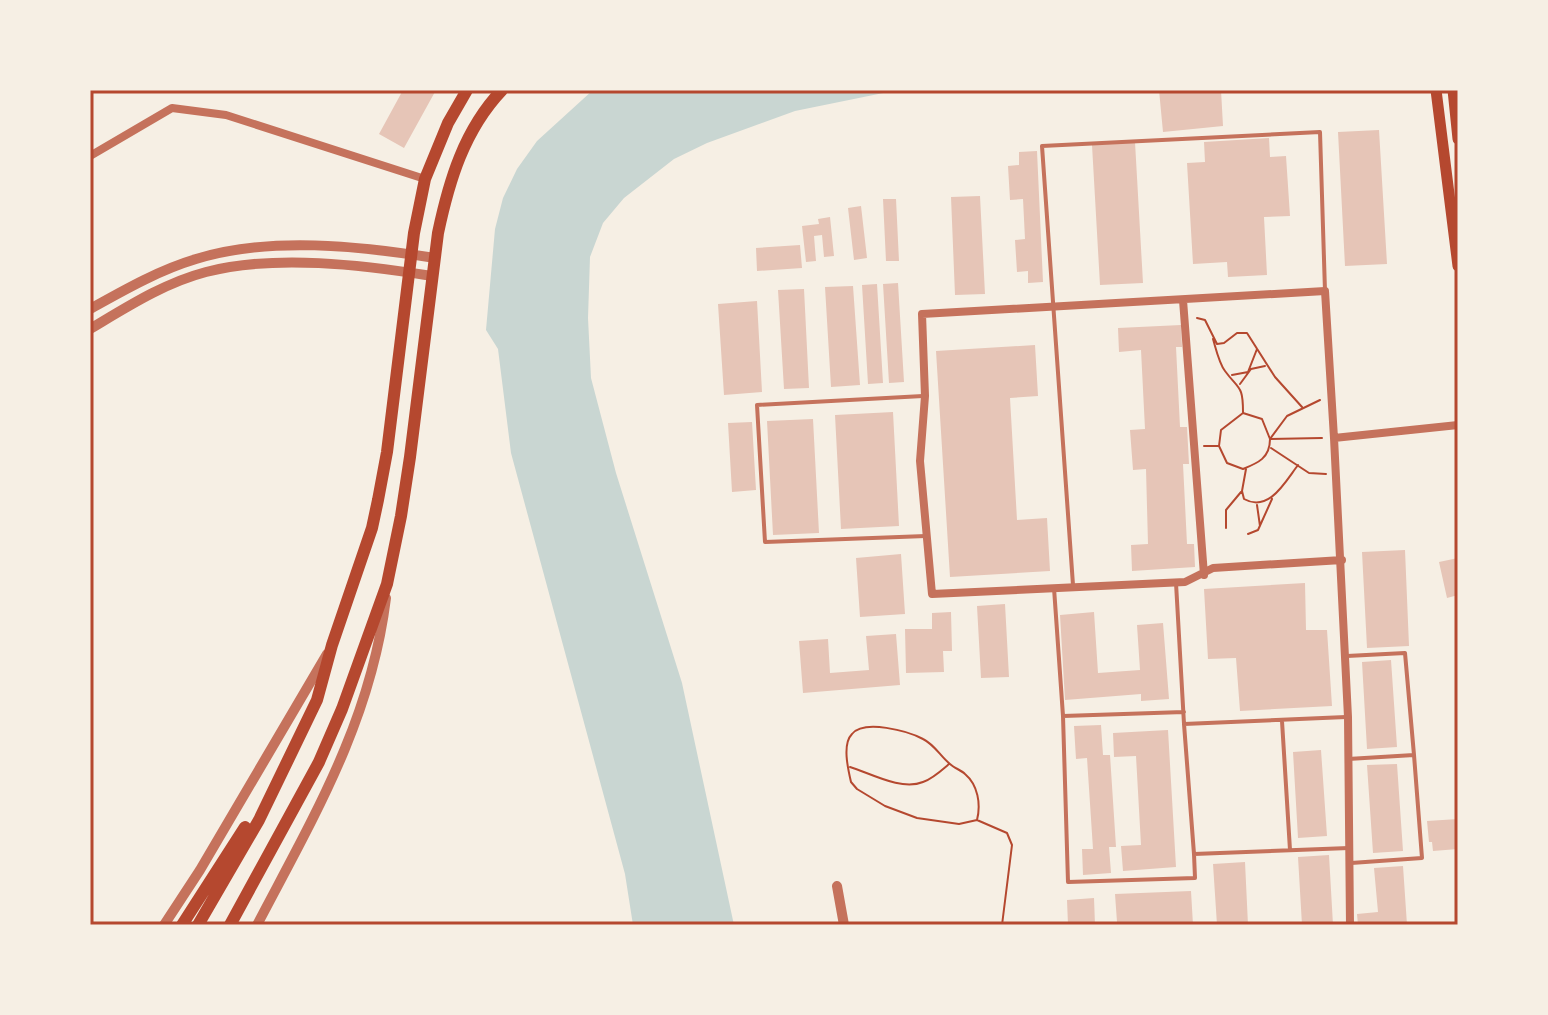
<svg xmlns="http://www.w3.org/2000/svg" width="1548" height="1015" viewBox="0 0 1548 1015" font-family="'IBM Plex Sans',sans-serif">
<rect width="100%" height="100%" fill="#f6efe4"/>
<!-- water -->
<path fill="#c9d6d2" d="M593 90H898L795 111 707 143 674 159 624 198 603 223 590 257 588 318 591 378 616 473 682 683 734 925H633L625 874 511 453 498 349 486 330 495 229 503 198 517 169 537 141Z"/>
<!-- building -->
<path fill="#e6c5b7" d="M403 90H436L404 148 379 134Z
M1159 90H1221L1223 126 1163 132Z
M1379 130 1387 264 1345 266 1338 132Z
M1269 138 1270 157 1286 156 1290 216 1264 217 1267 275 1228 277 1227 262 1193 264 1187 163 1205 162 1204 142Z
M1135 142 1143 283 1100 285 1092 145Z
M1037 151 1043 282 1028 283V271L1017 272 1015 240 1025 239 1023 199 1010 200 1008 166 1019 165V152Z
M980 196 985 294 955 295 951 197Z
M883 199H896L899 261H886Z
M861 206 867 258 854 260 848 208Z
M830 217 834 256 824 257 822 235 814 236 816 261 806 262 802 226 819 224 818 219Z
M800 245 802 268 757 271 756 248Z
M898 283 904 382 889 383 883 284Z
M877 284 883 383 868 384 862 285Z
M853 286 860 385 831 387 825 287Z
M804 289 809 388 784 389 778 290Z
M757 301 762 392 724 395 718 304Z
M1181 325 1182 347H1176L1180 427H1187L1189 464H1183L1187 544H1194L1195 567 1132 571 1131 545 1148 544 1146 469 1133 470 1130 430 1145 429 1141 350 1119 352 1118 328Z
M1035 345 1038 396 1010 398 1017 520 1047 518 1050 571 950 577 936 351Z
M893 412 899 526 841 529 835 415Z
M813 419 819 533 773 535 767 421Z
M752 422 756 490 732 492 728 423Z
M1405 550 1409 646 1367 648 1362 552Z
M901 554 905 614 860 617 856 558Z
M1458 558V595L1447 598 1439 562Z
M1305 583 1306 630H1327L1332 706 1240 711 1236 658 1208 659 1204 589Z
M1005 604 1009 677 981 678 977 606Z
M951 612 952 651H943L944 672 906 673 905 629H932V613Z
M1094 612 1098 673 1140 670 1137 625 1163 623 1169 699 1141 701V694L1065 700 1060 615Z
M896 634 900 685 803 693 799 641 828 639 830 673 869 670 866 636Z
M1391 660 1397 747 1367 749 1362 662Z
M1101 725 1103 755H1110L1116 847H1109L1111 873 1083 875 1082 849H1093L1087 758 1076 759 1074 726Z
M1168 730 1176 867 1123 871 1121 846 1141 845 1136 756 1114 757 1113 733Z
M1321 750 1327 836 1298 838 1293 752Z
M1397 764 1403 851 1373 853 1367 765Z
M1458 819V849L1433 851 1432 842H1429L1427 821Z
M1329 855 1333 925H1302L1298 857Z
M1245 862 1248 925H1217L1213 864Z
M1403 866 1407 925H1358L1357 914 1378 912 1374 868Z
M1191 891 1193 925H1102V923L1117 922 1115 894Z
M1094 898 1095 925H1068L1067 900Z"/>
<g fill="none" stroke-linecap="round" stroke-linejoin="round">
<!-- path -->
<path stroke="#b5482f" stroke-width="2" d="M1197 318 1205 320 1217 344 1224 343 1237 333H1247L1275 377 1302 407
M1213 339C1216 349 1219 363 1225 371 1239 390 1243 385 1243 412
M1232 375 1248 372 1257 349
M1240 384 1251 369 1265 366
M1320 400 1287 416 1270 439 1262 419 1243 413 1221 430 1219 446 1227 463 1243 469C1258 463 1270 458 1270 439L1322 438
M1204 446H1218
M1271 448 1309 473 1326 474
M1246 469 1242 491 1244 499C1269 513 1285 482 1298 465
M1257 505 1260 526
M1226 528V510L1241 492
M1248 534 1258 530 1272 499
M850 767C870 773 901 791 923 782 932 779 942 770 949 764
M977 820C981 804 978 785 965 774 961 770 954 768 950 764 940 756 935 745 923 739 908 731 864 719 852 734 842 744 848 769 851 782L857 789 885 806 917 818 959 824 977 820 1007 833 1012 845 1002 925"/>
<!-- service -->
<path stroke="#c5725c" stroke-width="4" d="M923 396 757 405 765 542 926 536
M1176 583 1184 724 1346 717
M1073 585 1042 146 1320 132 1325 291
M1054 588 1063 716 1184 712
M1347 656 1405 653 1414 755
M1063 716 1068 882 1195 878 1194 854
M1282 721 1290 850
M1184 724 1194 854 1349 848
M1348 759 1414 755 1422 858 1351 863"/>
<!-- minor -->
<path stroke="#c5725c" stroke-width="8" d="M90 156 172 108 226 115 425 179
M1183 300 1204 575
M1334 438 1348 717 1350 925
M1342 560 1213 568 1185 582 932 594 920 461 925 396 922 314 1325 291 1334 438 1458 425"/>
<!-- tertiary -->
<path stroke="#c5725c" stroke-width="10" d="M90 309C124 290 159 270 196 259 269 236 360 246 435 258
M90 329C127 307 164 283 206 272 275 254 363 265 432 276
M837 886 844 925
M164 925 200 870 327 654
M257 925C313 818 371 721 386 598"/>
<!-- secondary -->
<path stroke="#b5482f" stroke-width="11" d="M1436 90 1458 266
M1453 90 1458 139"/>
<!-- primary -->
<path stroke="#b5482f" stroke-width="12" d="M182 925 245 827
M198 925 259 820 317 700 332 645 372 528 378 500 387 452 414 233 425 179 448 123 467 90
M230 925 319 762 342 709 387 584 401 516 410 457 438 233C449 181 464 130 502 90"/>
</g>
<!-- border -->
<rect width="1548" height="1015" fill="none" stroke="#f6efe4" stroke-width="184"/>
<rect x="92" y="92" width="1364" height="831" fill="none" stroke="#b5482f" stroke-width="3"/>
</svg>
